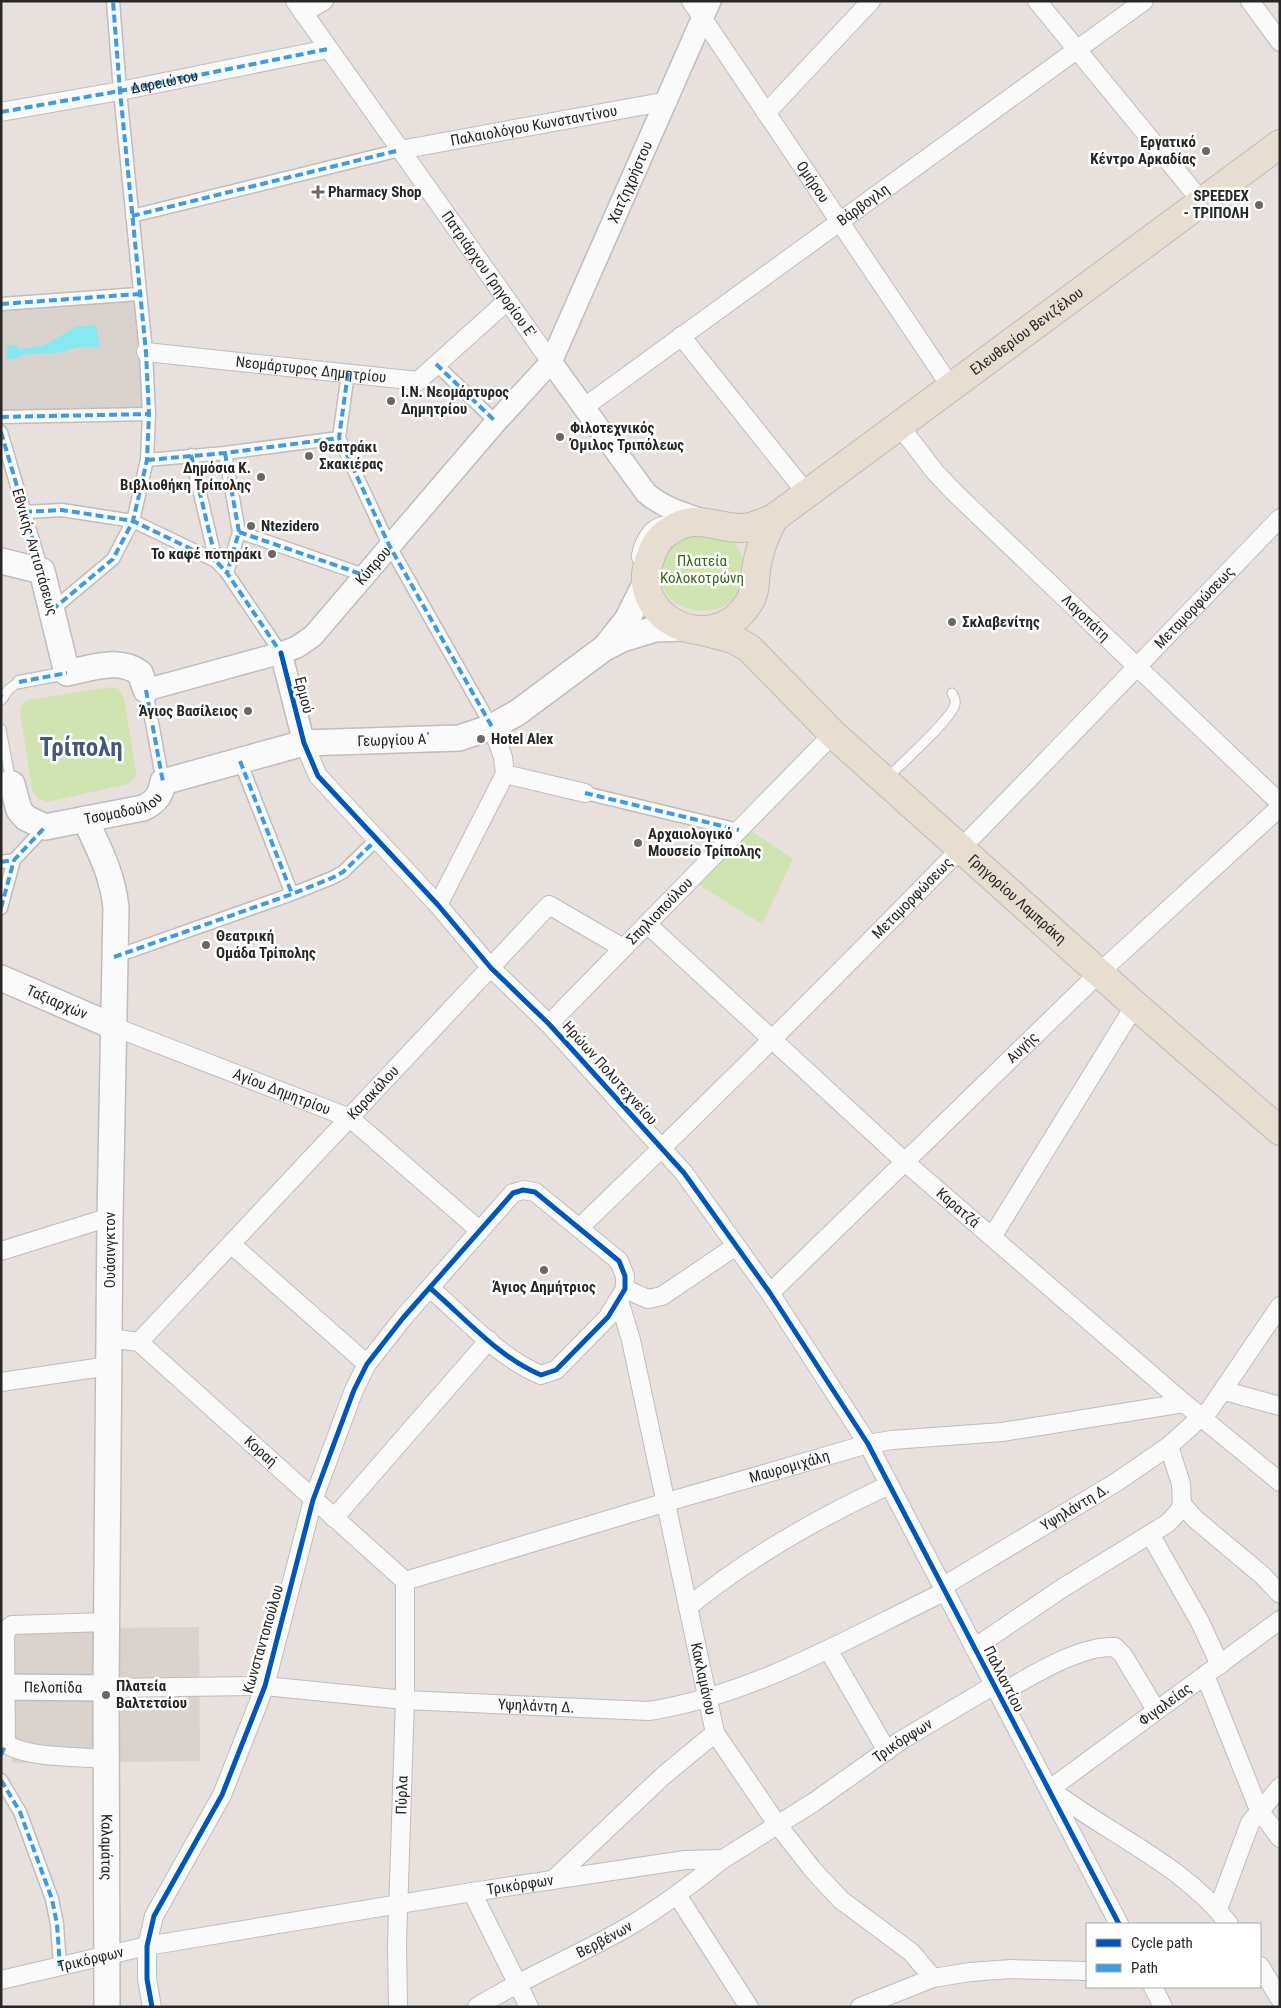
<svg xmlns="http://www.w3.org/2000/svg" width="1281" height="2008" viewBox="0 0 1281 2008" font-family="'Roboto Condensed',sans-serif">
<rect width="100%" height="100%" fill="#e7e0dc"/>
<!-- green -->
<path fill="#d0e4b1" d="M683 532 731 538C741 551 745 561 743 577 738 626 656 620 661 570 661 566 661 559 663 555 666 547 677 538 683 532Z
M111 687 119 689 124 698 136 771 135 779 128 784 47 802 37 798 32 789 20 712 22 705 28 700Z
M751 831 793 859 762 924 699 885Z"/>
<!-- plaza -->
<path fill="#d9d2cd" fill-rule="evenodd" d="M139 294 149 414 1 417V304ZM76 328 100 348 80 347 58 353 21 355 20 358 7 360 18 349 45 345Z
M199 1627 200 1761 12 1763 11 1629Z"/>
<!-- water -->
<path fill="#88e8f0" d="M96 325 100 348 80 347 58 353 21 355 20 358 7 360 6 346 18 345V349L45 345 76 327Z"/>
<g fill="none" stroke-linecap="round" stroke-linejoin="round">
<defs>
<path id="service" d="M641 568 636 557C639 540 649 521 667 521
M1 700 9 689 19 682
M1 729 11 782
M886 779C900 765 952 719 955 704 956 699 954 697 952 693"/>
<path id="pedestrian" d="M132 216 400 150
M1 304 139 294
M436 364 496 422
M348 373 339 438 389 545 492 727
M1 417 149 414
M1 432 42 571
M225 453 239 532 227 573 281 653
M191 455 216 561
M147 460 225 453 339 438
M24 512 62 510 133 521 216 561 227 573
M239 532 364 575
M52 610 113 559 133 521 147 460 149 414 146 352 120 91 113 1
M19 682 67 673
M146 690 163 782
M1 696 2 697
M240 761 292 894
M585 793 739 830
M1 862 14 860 45 827
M1 908 14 860
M114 957 292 894 332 878 343 872 376 840
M1 1780 20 1812 52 1899 57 1924 60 1966"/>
<g id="minor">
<path id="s1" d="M295 1 551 362"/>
<path id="s2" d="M691 1 951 387"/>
<path d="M1037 1 1202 202"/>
<path d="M1250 1 1280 42"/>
<path d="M303 13 324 1"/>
<path id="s3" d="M1 112 120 91 328 49"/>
<path d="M766 113 871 1"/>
<path id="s4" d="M400 150 668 101"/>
<path d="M681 336 807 494"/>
<path id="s5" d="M146 352 418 381 507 301"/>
<path id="s6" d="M583 408 1144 1"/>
<path id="s7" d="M899 425 935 472 956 494 1280 803"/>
<path d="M304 743 318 776 438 905 491 968 549 1024 684 1173 770 1293 868 1444 1119 1924"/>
<path d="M505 774 585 793"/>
<path d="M438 905 505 774 503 757 492 727"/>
<path id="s8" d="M647 924 905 1162 1184 1403 1280 1482"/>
<path id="s9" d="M549 1024 833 734"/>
<path id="s10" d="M112 1026 350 1118 479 1230"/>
<path id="s11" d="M579 1228C819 998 1050 758 1280 518"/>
<path d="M992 1237 1135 1005"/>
<path d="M231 1244 367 1364"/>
<path d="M1 1251 110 1217"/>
<path d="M625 1289 648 1299 662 1296 736 1246"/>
<path id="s12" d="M770 1293 1099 973 1280 807"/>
<path id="s13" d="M619 1300 631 1340 715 1733 777 1824 813 1870 841 1900 911 1952 933 1978"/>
<path id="s14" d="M109 1338 139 1342 405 1581"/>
<path id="s15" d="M139 1342 549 905 623 948"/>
<path d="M1 1382 109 1366"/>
<path d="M1225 1391 1280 1406"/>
<path d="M1169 1446 1181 1484 1182 1504 1194 1518 1262 1575 1280 1594"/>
<path d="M334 1518 489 1340"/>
<path d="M1150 1534 1200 1622 1220 1665"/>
<path id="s16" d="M405 1581 667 1502 868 1444 892 1440 1002 1432 1184 1403"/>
<path id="s17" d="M942 1587 1115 1483 1169 1446 1210 1409 1280 1306"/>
<path d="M688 1607C749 1557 818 1518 889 1485"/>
<path d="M974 1648 1061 1589 1168 1523 1179 1511 1182 1504"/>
<path d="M829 1651 887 1751"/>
<path d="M1205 1675 1259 1810 1280 1838"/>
<path id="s18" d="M106 1688 265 1686 405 1700 649 1711C756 1694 848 1638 944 1592"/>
<path d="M999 1694C1030 1677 1079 1645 1115 1647L1123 1655 1156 1710"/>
<path d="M106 1759C77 1756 31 1759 6 1744L5 1637 7 1629 12 1625 107 1622"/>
<path d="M553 1880 663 1776 715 1733"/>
<path d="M472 1892 529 2007"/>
<path d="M677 1895 749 2007"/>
<path d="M1218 1909 1250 1823 1280 1787"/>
<path id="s19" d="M1229 1924C1183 1864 1108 1834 1050 1789L1280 1620"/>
<path d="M1260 1966 1280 1999"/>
<path id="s20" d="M1 1980 147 1946 472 1892 685 1860 723 1859 814 1802 900 1741 994 1685"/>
<path d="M1153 1987 1163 2007"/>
<path d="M152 2007 147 1979V1946L154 1916 222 1795 265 1686 313 1500 354 1390 367 1364 403 1318 513 1193 523 1190 535 1192 619 1261 625 1276V1289L608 1317 556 1370 541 1375C498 1357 465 1318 430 1288"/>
<path id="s21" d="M398 2007 397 1944 405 1700V1581"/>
<path id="s22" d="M477 2007C525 1977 577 1956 626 1928 661 1908 692 1884 723 1859"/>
<path d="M860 2007 933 1978 970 1972 1011 1969 1087 1971"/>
</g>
<g id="tertiary">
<path d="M551 362 646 493C664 508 682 513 703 520"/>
<path d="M281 653 304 743"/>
<path id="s23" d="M146 690 281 653 297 647 313 636 496 422 551 362 710 1"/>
</g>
<g id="secondary">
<path d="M1 561 42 571 67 673C92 668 119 657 140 673L146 690"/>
<path d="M607 645 627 620 646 582"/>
<path id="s24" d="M1 785 12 784 19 810 26 818 45 827 143 808C156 802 161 795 163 782L304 743 459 738 492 727 517 713 603 649 622 639 655 629 684 628"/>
<path id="s25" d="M85 819C99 849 113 875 116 908L110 1217 106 1688 107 2007"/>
<path id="s26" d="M1 978 112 1026"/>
<path id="s27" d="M1 1687 106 1688"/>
</g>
<g id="primary">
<path id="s28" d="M774 518C766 533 760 547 757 564 754 578 757 592 748 604 712 660 624 617 651 556 654 546 660 537 668 532 696 512 713 528 742 528 753 528 764 522 774 518L1280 144"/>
<path id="s29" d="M702 631 733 639 749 648 833 734 1135 1005 1280 1131"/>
</g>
</defs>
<!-- service casing -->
<use href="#service" stroke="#bfbdbe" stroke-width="11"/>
<!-- pedestrian casing -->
<use href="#pedestrian" stroke="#bfbdbe" stroke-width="15"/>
<!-- minor casing -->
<use href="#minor" stroke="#bfbdbe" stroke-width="20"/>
<!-- tertiary casing -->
<use href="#tertiary" stroke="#bfbdbe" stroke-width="24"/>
<!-- secondary casing -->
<use href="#secondary" stroke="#bfbdbe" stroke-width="28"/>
<!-- primary casing -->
<use href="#primary" stroke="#bfbcbb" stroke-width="30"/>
<!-- service -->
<use href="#service" stroke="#fbfafa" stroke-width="9"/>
<!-- pedestrian -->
<use href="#pedestrian" stroke="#fbfafa" stroke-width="12"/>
<!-- minor -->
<use href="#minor" stroke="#fbfafa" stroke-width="18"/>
<!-- tertiary -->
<use href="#tertiary" stroke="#fbfafa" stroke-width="21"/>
<!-- secondary -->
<use href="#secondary" stroke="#fbfafa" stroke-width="25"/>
<!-- primary -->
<use href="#primary" stroke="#e7ddd0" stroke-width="28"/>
<!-- quiet -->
<path stroke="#3d9ce0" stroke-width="4" stroke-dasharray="8 4" stroke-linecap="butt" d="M1 112 120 91 328 49
M132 216 400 150
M1 304 139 294
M436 364 496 422
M348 373 339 438 389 545 492 727
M1 417 149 414
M1 432 42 571
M225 453 239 532 227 573 281 653
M191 455 216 561
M147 460 225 453 339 438
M24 512 62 510 133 521 216 561 227 573
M239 532 364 575
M52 610 113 559 133 521 147 460 149 414 146 352 120 91 113 1
M19 682 67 673
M146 690 163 782
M1 696 2 697
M240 761 292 894
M585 793 739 830
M1 862 14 860 45 827
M1 908 14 860
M114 957 292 894 332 878 343 872 376 840
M1 1755 6 1744
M1 1780 20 1812 52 1899 57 1924 60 1966"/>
<defs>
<path id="cycleway" d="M281 653 304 743 318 776 438 905 491 968 549 1024 684 1173 770 1293 868 1444 1119 1924
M152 2007 147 1979V1946L154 1916 222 1795 265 1686 313 1500 354 1390 367 1364 403 1318 513 1193 523 1190 535 1192 619 1261 625 1276V1289L608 1317 556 1370 541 1375C498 1357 465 1318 430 1288"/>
</defs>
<!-- cycleway casing -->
<use href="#cycleway" stroke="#fff" stroke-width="8"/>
<!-- cycleway -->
<use href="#cycleway" stroke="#0057b8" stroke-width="5"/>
</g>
<!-- markers -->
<g fill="#6a6866" stroke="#fff" stroke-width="2">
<circle cx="1206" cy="151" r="5"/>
<path d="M315.5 184.5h5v5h5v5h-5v5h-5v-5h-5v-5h5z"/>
<circle cx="1259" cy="205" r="5"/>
<circle cx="391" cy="401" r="5"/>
<circle cx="560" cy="437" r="5"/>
<circle cx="309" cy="456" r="5"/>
<circle cx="261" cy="477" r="5"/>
<circle cx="251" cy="526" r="5"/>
<circle cx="272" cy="554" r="5"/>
<circle cx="952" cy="622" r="5"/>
<circle cx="248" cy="711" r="5"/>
<circle cx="481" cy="739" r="5"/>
<circle cx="638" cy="843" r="5"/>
<circle cx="206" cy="945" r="5"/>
<circle cx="544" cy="1270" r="5"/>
<circle cx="106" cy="1695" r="5"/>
</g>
<g text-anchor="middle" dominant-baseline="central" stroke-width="5" stroke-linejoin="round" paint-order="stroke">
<!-- street labels -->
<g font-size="15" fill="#272727" stroke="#fff">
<text stroke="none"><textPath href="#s3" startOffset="166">Δαρειώτου</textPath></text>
<text stroke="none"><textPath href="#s4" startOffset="136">Παλαιολόγου Κωνσταντίνου</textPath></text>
<text stroke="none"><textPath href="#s23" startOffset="736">Χατζηχρήστου</textPath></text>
<text stroke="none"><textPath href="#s2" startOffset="218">Ομήρου</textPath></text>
<text stroke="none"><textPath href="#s6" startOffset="346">Βάρβογλη</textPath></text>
<text stroke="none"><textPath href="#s1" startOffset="335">Πατριάρχου Γρηγορίου Ε'</textPath></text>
<text stroke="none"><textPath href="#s28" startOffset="708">Ελευθερίου Βενιζέλου</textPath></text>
<text stroke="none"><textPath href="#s5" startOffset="166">Νεομάρτυρος Δημητρίου</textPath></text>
<text transform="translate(35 552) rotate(74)">Εθνικής Αντιστάσεως</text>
<text stroke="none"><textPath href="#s23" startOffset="269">Κύπρου</textPath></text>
<text stroke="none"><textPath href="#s11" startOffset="874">Μεταμορφώσεως</textPath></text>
<text stroke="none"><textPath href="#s7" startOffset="269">Λαγοπάτη</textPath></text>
<text transform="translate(304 695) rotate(76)">Ερμού</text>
<text stroke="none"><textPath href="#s24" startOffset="440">Γεωργίου Α΄</textPath></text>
<text stroke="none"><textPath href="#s24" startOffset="150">Τσομαδούλου</textPath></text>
<text stroke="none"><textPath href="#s11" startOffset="469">Μεταμορφώσεως</textPath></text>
<text stroke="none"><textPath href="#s29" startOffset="418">Γρηγορίου Λαμπράκη</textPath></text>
<text stroke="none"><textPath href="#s9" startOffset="158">Σπηλιοπούλου</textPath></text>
<text stroke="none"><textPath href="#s26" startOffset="61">Ταξιαρχών</textPath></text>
<text stroke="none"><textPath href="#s12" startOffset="352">Αυγής</textPath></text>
<text transform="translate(610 1073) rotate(48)">Ηρώων Πολυτεχνείου</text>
<text stroke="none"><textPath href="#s10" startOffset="182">Αγίου Δημητρίου</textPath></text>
<text stroke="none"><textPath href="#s15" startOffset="342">Καρακάλου</textPath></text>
<text stroke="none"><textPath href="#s8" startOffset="421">Καρατζά</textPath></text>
<text transform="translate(110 1250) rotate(-90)">Ουάσινγκτον</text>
<text stroke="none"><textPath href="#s14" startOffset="194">Κοραή</textPath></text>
<text stroke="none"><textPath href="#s16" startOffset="401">Μαυρομιχάλη</textPath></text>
<text stroke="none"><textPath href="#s17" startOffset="155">Υψηλάντη Δ.</textPath></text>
<text transform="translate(263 1639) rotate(-74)">Κωνσταντοπούλου</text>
<text stroke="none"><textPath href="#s13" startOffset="388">Κακλαμάνου</textPath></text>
<text transform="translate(1004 1679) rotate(63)">Παλλαντίου</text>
<text stroke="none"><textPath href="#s27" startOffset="52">Πελοπίδα</textPath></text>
<text stroke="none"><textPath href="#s19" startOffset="368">Φιγαλείας</textPath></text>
<text stroke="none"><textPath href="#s18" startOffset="431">Υψηλάντη Δ.</textPath></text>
<text stroke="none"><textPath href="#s20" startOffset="948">Τρικόρφων</textPath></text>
<text stroke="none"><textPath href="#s21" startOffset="212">Πύρλα</textPath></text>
<text stroke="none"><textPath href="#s25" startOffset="1034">Καλαμάτας</textPath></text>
<text stroke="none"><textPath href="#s20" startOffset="528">Τρικόρφων</textPath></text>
<text stroke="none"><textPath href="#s22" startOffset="144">Βερβένων</textPath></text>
<text stroke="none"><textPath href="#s20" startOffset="92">Τρικόρφων</textPath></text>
</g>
<!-- poi labels -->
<g font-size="15" font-weight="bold" fill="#272727" stroke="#fff" text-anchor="start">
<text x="1196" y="142" text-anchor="end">Εργατικό<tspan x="1196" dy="17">Κέντρο Αρκαδίας</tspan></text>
<text x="328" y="192">Pharmacy Shop</text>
<text x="1249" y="196" text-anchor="end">SPEEDEX<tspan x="1249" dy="17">- ΤΡΙΠΟΛΗ</tspan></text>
<text x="401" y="392">Ι.Ν. Νεομάρτυρος<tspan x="401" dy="17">Δημητρίου</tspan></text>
<text x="570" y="428">Φιλοτεχνικός<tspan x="570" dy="17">Όμιλος Τριπόλεως</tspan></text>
<text x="319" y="447">Θεατράκι<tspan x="319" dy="17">Σκακιέρας</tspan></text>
<text x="251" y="468" text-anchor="end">Δημόσια Κ.<tspan x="251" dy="17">Βιβλιοθήκη Τρίπολης</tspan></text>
<text x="261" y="526">Ntezidero</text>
<text x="262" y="554" text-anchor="end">Το καφέ ποτηράκι</text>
<text x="962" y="622">Σκλαβενίτης</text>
<text x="238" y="711" text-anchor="end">Άγιος Βασίλειος</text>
<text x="491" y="739">Hotel Alex</text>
<text x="648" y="834">Αρχαιολογικό<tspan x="648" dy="17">Μουσείο Τρίπολης</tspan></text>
<text x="216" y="936">Θεατρική<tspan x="216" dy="17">Ομάδα Τρίπολης</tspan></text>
<text x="544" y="1287" text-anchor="middle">Άγιος Δημήτριος</text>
<text x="116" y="1686">Πλατεία<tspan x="116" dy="17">Βαλτετσίου</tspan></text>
</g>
<!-- park labels -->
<g font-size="15" fill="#346813" stroke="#fff">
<text x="702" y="561">Πλατεία<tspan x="702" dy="17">Κολοκοτρώνη</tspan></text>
</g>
<!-- town labels -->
<g font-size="25" font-weight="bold" fill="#45587b" stroke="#fff">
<text x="81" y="747">Τρίπολη</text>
</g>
</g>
<!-- border -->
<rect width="1281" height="2008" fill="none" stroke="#272727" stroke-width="5"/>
<!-- legend -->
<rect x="1086" y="1923" width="175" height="65" fill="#ffffff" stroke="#a9a9a9"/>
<rect x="1096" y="1939" width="25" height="8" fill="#0057b8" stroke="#a9a9a9"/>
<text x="1131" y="1948" font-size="15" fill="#272727">Cycle path</text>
<rect x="1096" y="1964" width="25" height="8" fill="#3d9ce0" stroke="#a9a9a9"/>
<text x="1131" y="1973" font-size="15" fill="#272727">Path</text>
</svg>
